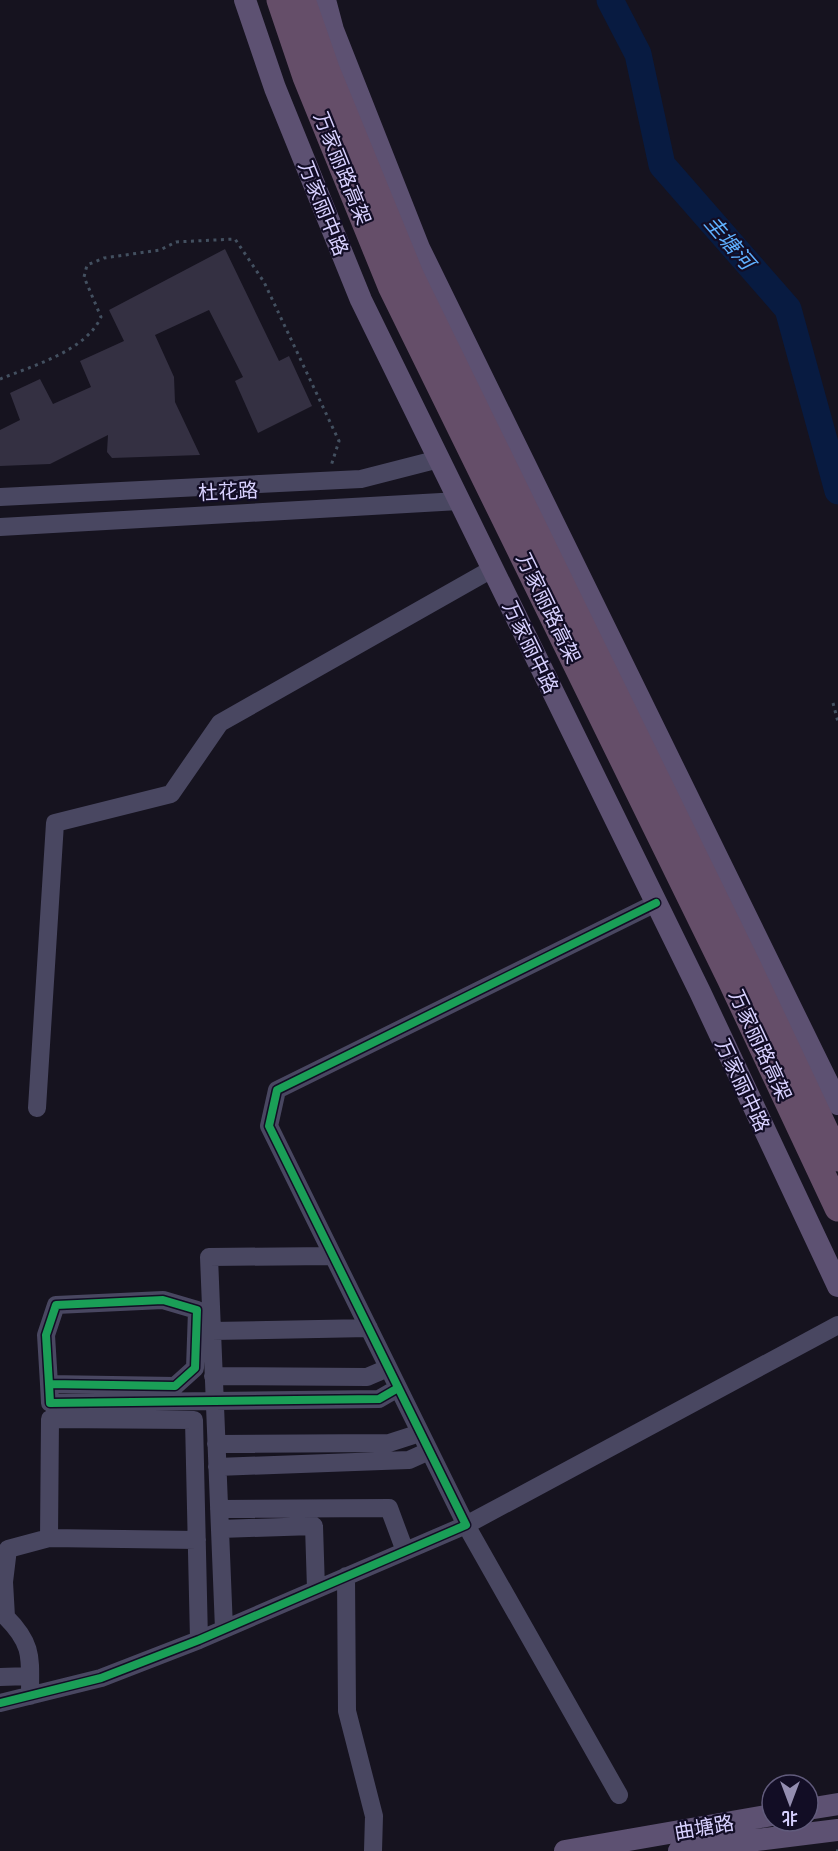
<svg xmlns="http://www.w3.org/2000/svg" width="838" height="1851" viewBox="0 0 838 1851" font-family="'IBM Plex Sans','Noto Sans SC',sans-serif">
<rect width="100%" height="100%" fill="#16131f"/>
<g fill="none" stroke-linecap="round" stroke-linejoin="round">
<!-- river -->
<path stroke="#081b41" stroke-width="27" d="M610 0 638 54 662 165 788 309 838 491"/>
</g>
<!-- building -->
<path fill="#343042" d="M225 249 279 361 289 356 312 406 258 433 235 381 243 377 209 310 155 335 174 377 175 402 200 455 112 458 107 452 108 435 50 464 0 466V430L20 420 10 393 40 379 53 404 91 387 80 361 124 341 109 310Z"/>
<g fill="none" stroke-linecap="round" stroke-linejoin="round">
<!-- path -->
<path stroke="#435060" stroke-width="3" stroke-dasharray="3 4.5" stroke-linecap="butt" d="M0 379C32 366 86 351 101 317L84 277 87 265 104 258 160 250 176 242 235 239 264 282 339 441 331 466
M833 703 838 722
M836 1851H838"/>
<!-- minor -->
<path stroke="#494761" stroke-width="18" d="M0 497 361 479 439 459
M0 527 459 501
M37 1108 55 823 171 794 220 723 492 569
M212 1331 369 1328
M213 1376 367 1377 388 1368
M49 1384 46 1335 56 1305 163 1300 197 1310 195 1368 175 1386 49 1384 50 1403 379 1399 398 1388
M216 1444 389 1443 420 1433
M217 1467 409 1460 429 1451
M219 1509 389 1508 405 1551
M220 1529 314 1526 316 1589
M197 1540 49 1538 50 1419 194 1420 199 1640
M346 1576 347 1711 374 1816 373 1851
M224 1629 209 1257 333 1256
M0 1677 30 1676
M30 1696C30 1659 34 1645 6 1617L4 1582 8 1549 49 1538
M0 1703 101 1678 199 1640 466 1525 269 1126 277 1090 656 903
M619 1795 466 1525 838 1325"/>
<!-- major -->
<path stroke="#5d5172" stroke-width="22" d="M245 0 275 88 361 300 700 992 838 1286
M325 0 333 30 419 248 838 1104
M808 1809 838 1804
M565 1851 772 1815
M679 1851 700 1847 838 1830"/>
<!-- highway -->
<path stroke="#654e69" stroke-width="27" d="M280 0 306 77 391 286 730 978 838 1208
M302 0 326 69 411 277 749 969 838 1158"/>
<defs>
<path id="cycleway" d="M49 1384 46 1335 56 1305 163 1300 197 1310 195 1368 175 1386 49 1384 50 1403 379 1399 398 1388
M0 1703 101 1678 199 1640 466 1525 269 1126 277 1090 656 903"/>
</defs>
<!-- cycleway casing -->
<use href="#cycleway" stroke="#120d25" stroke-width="11"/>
<!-- cycleway -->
<use href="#cycleway" stroke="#1a9f57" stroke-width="8"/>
</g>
<g text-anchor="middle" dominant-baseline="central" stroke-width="4.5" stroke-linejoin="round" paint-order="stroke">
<!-- street labels -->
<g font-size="20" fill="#d8d1ff" stroke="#120d25">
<text transform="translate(343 168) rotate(68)">万家丽路高架</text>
<text transform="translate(324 208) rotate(68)">万家丽中路</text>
<text transform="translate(228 491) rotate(-3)">杜花路</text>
<text transform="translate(549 608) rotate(64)">万家丽路高架</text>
<text transform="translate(531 647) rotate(64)">万家丽中路</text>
<text transform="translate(761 1045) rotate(65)">万家丽路高架</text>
<text transform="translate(743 1085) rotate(65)">万家丽中路</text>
<text transform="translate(704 1827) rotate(-10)">曲塘路</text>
</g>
<!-- water labels -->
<g font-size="21" font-style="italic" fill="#5fb1ff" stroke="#120d25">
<text transform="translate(730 242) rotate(49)">圭塘河</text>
</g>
</g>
<!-- north arrow -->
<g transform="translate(790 1803) rotate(180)"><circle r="28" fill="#120d25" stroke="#615b7c" stroke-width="1.5"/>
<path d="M0-4.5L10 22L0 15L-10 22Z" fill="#948eb1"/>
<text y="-9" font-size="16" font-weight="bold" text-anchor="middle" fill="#d8d1ff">北</text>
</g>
</svg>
